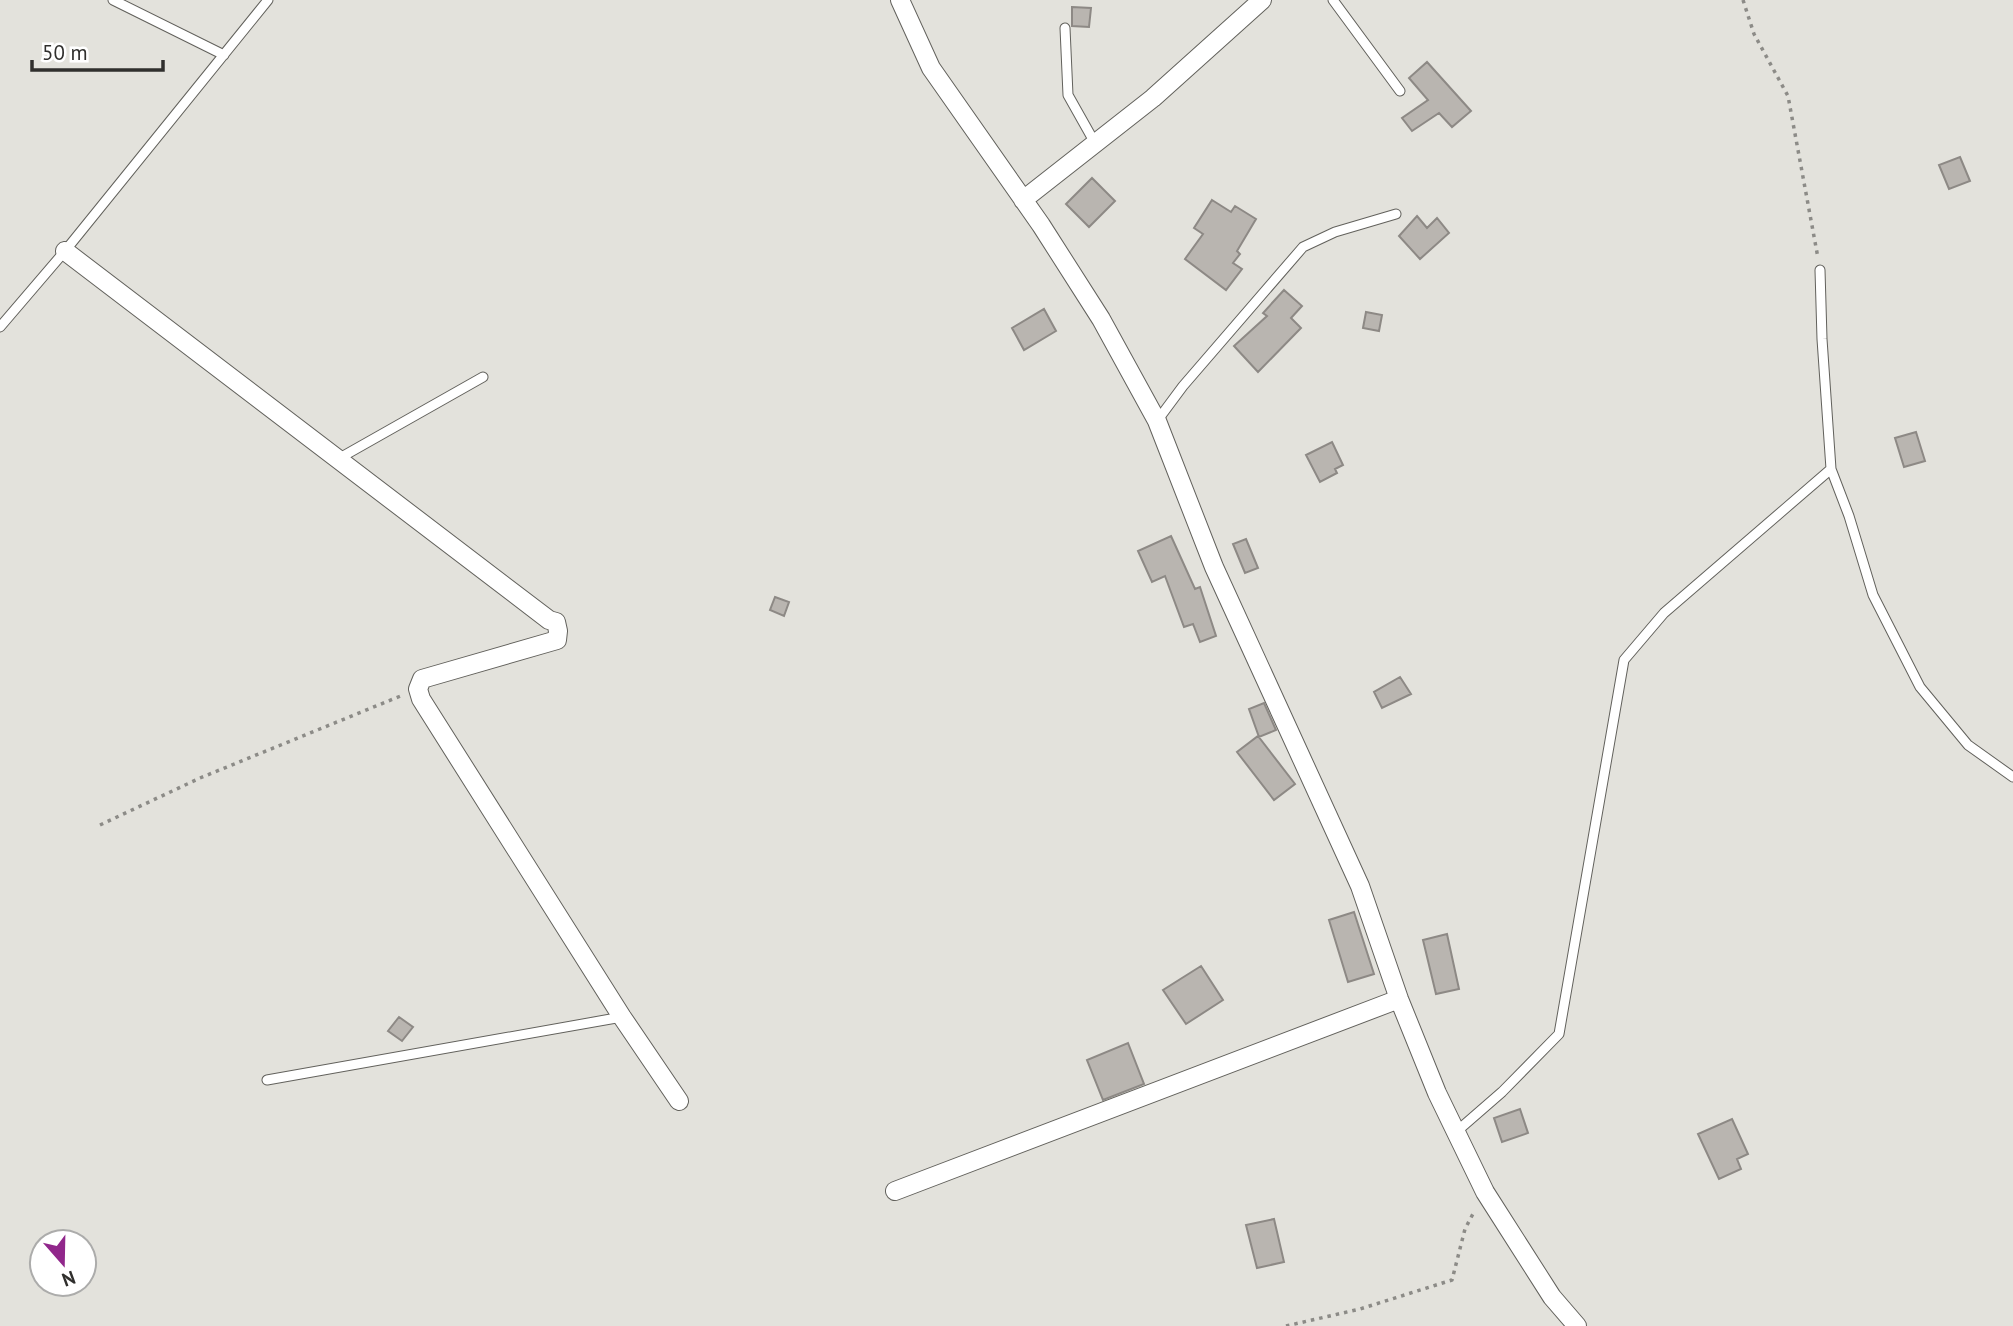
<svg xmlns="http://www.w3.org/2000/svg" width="2013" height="1326" viewBox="0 0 2013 1326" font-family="'PT Sans',sans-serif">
<rect width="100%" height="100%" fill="#e3e2dc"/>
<!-- building -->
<path fill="#b9b5b0" stroke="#8d8985" stroke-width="2" d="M1072 7 1091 8 1089 27 1072 26Z
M1427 62 1471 111 1452 127 1439 113 1412 131 1402 118 1428 100 1409 78Z
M1960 157 1970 181 1949 189 1939 165Z
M1092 178 1115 201 1089 227 1066 204Z
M1212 200 1231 212 1235 206 1256 219 1237 251 1240 254 1233 263 1242 269 1226 290 1185 259 1203 234 1194 228Z
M1417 216 1427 228 1437 218 1449 233 1420 259 1399 236Z
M1284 290 1302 306 1291 318 1301 328 1258 372 1234 346 1267 316 1263 313Z
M1044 309 1056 331 1024 350 1012 328Z
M1366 312 1382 315 1379 331 1363 328Z
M1916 432 1925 461 1904 467 1895 438Z
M1332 442 1343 465 1335 469 1337 473 1320 482 1306 455Z
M1171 536 1195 589 1200 587 1216 636 1200 642 1193 624 1184 627 1165 576 1152 582 1138 551Z
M1246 539 1258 568 1245 573 1233 544Z
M775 597 789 602 784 616 770 610Z
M1400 677 1411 694 1382 708 1374 692Z
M1264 703 1276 730 1259 737 1249 709Z
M1258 736 1295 784 1274 800 1237 752Z
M1354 912 1374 974 1348 982 1329 920Z
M1447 934 1459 989 1436 994 1423 940Z
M1201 966 1223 1000 1186 1024 1163 990Z
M399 1017 413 1027 402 1041 388 1031Z
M1128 1043 1144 1084 1103 1100 1087 1060Z
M1520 1109 1528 1133 1502 1142 1494 1118Z
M1732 1119 1748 1154 1737 1159 1741 1169 1719 1179 1698 1134Z
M1274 1219 1284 1262 1257 1268 1246 1225Z"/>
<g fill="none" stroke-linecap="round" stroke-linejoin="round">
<defs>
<path id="lane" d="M113 0 224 55
M1333 0 1400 91
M1065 28 1068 95 1095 143
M1820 270 1822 339 1831 469 1849 516 1873 595 1920 687 1968 745 2013 777
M0 327 65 251 268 0
M1157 421 1183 386 1303 247 1335 232 1396 214
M338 459 483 377
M267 1080 622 1017
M1456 1132 1502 1092 1559 1034 1624 660 1664 613 1831 469"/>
<path id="street" d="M900 0 931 68 1041 225 1101 319 1157 421 1214 567 1360 886 1399 999 1437 1093 1485 1192 1552 1297 1577 1326
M1023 200 1153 98 1262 0
M65 251 549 620 556 622 558 631 557 640 422 679 418 689 421 699 622 1017 679 1101
M895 1191 1399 999"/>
</defs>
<!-- lane casing -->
<use href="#lane" stroke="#62615c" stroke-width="11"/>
<!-- street casing -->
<use href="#street" stroke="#62615c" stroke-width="20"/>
<!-- path -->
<path stroke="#8c8b87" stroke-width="3.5" stroke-dasharray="3.5 5" stroke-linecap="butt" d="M1743 0 1754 34 1788 96 1818 258
M100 825 200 778 403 695
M1286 1326 1360 1309 1452 1280 1465 1229 1475 1210"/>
<!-- lane -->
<use href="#lane" stroke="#fff" stroke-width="9"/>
<!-- street -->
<use href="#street" stroke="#fff" stroke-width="18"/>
</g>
<!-- north arrow -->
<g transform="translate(63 1263) rotate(160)"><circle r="33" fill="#ffffff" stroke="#acacab" stroke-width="2"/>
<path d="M0-5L12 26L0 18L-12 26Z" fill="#91278b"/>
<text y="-10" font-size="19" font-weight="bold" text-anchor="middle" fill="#302f2d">N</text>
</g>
<!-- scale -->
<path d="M32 60v10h131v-10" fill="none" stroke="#302f2d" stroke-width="3.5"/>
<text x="42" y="60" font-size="21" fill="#302f2d" stroke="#ffffff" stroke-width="5" paint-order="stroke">50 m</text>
</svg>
